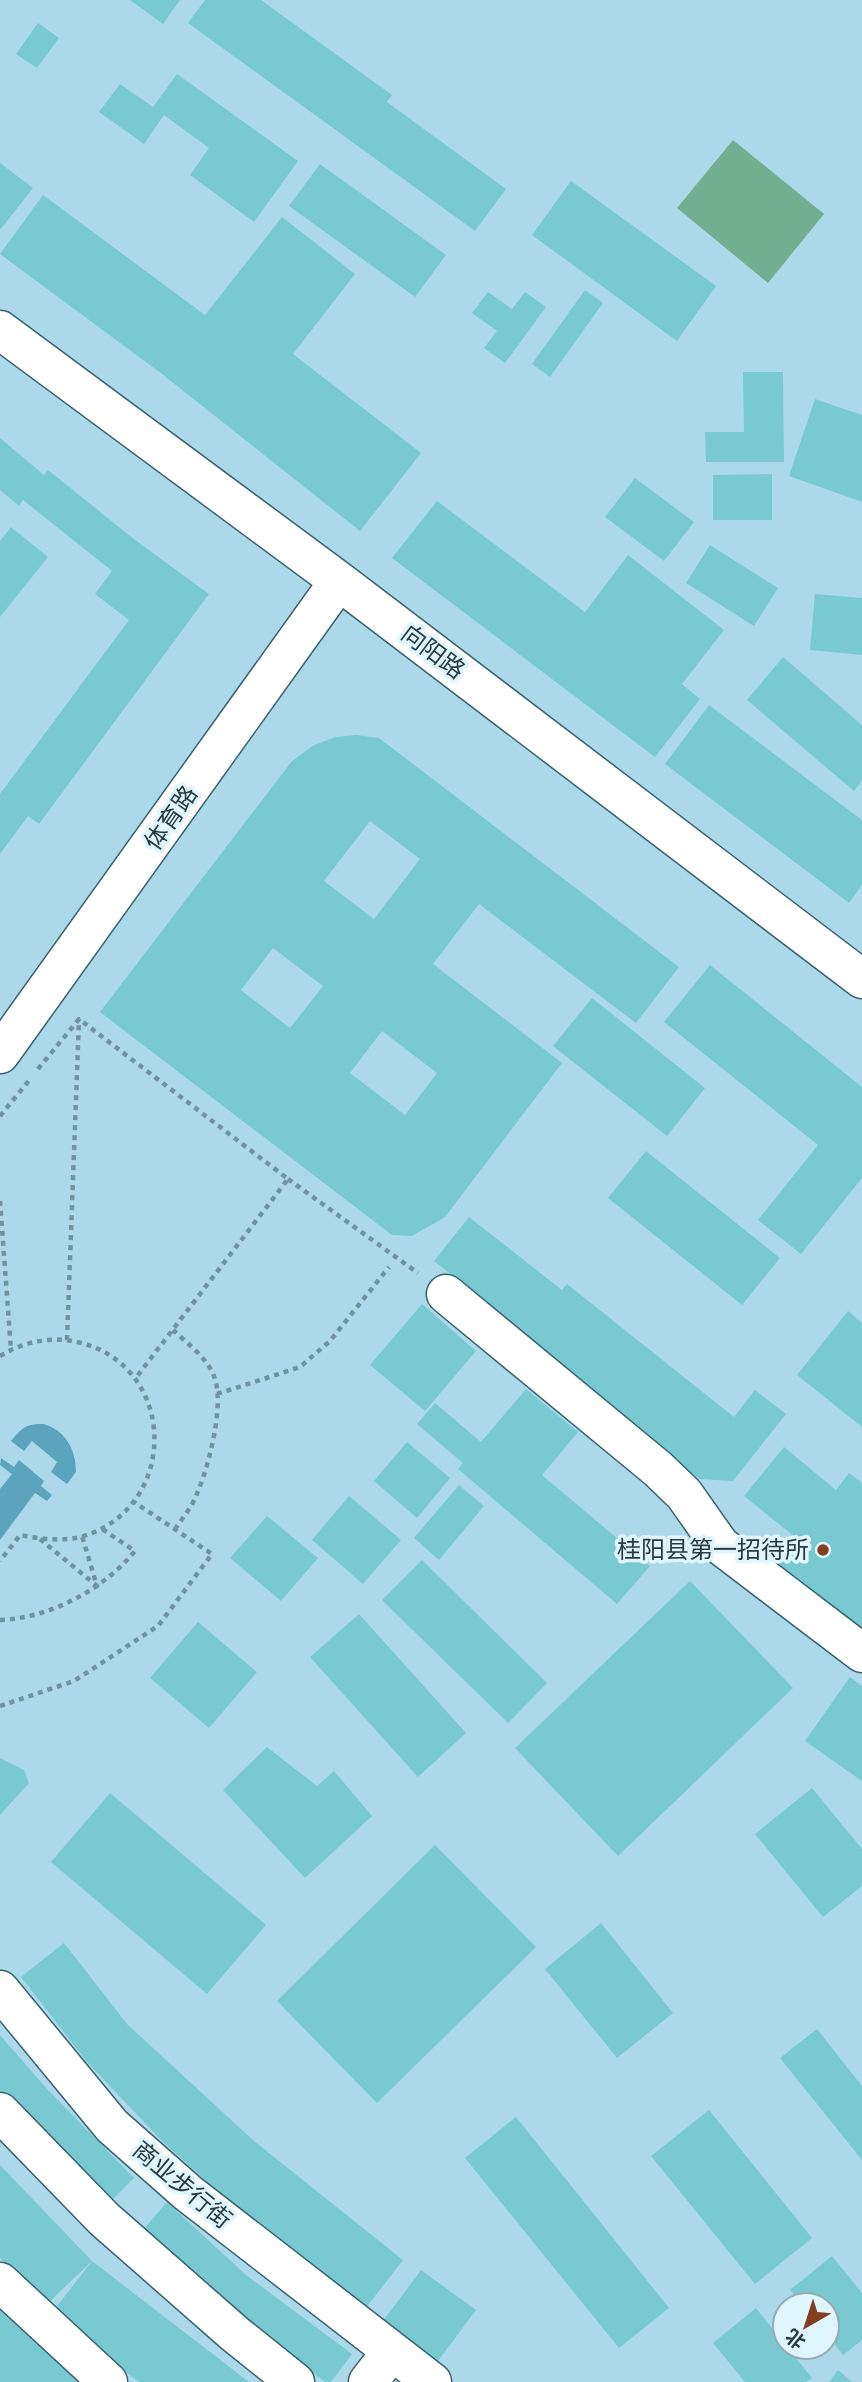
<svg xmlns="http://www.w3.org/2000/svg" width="862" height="2382" viewBox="0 0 862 2382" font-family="'Nunito Sans','Noto Sans SC',sans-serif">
<rect width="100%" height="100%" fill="#acd9ea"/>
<!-- green -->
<path fill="#72ae90" d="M733 140 824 214 768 283 677 208Z"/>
<!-- water -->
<path fill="#5ba4bc" d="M44 1424C66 1431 76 1450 76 1472L67 1484 51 1472 57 1462 32 1441 24 1451 11 1441C21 1428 27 1423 44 1424Z
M1 1458 14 1467 19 1460 44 1481 41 1486 52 1495 47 1501 35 1493 0 1540V1489L12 1474 0 1465Z"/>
<!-- building -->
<path fill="#78cad0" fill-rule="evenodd" d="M130 0H180L163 24Z
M205 0H261L392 95 387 102 506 189 475 231 188 23Z
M38 23 59 38 37 68 16 54Z
M177 74 298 161 254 222 190 175 209 148 164 115 144 144 99 112 120 84 153 107Z
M0 163 33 188 0 230Z
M320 164 446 255 415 297 289 206Z
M571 181 716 286 677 341 532 235Z
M43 195 205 315 282 217 355 274 293 354 421 453 360 531 162 374 0 254Z
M585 290 603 303 550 377 532 364Z
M488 292 512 309 525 292 546 307 505 363 484 348 497 331 472 313Z
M743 372H783L784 462H706L705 432H744Z
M815 399 862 415V502L789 476Z
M0 438 44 475 48 470 135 540 209 594 39 824 28 816 0 854V794L129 620 95 594 112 571 23 500 19 506 0 490Z
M772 474V520H713V475Z
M635 478 694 522 664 561 605 517Z
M437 501 585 612 628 555 724 630 682 684 700 699 655 757 392 558Z
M11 527 48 557 0 617V541Z
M710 545 778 588 754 626 686 583Z
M815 594 862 598V655L810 650Z
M783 657 862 725V781L854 791 747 700Z
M709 705 862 820V885L849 903 665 764Z
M356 735 379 738 679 967 636 1023 479 904 433 964 562 1063 445 1217 412 1236 392 1235 100 1012 292 761 314 745 336 737ZM370 821 420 859 374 919 324 881ZM273 948 323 986 290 1028 241 990ZM382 1031 437 1073 405 1115 350 1073Z
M710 965 862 1087V1178L801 1254 758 1220 818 1145 664 1022Z
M592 998 705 1088 667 1136 553 1046Z
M646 1151 780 1258 742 1305 608 1198Z
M469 1217 562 1290 567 1284 734 1417 755 1390 786 1414 733 1481 699 1479 524 1338 527 1334 434 1261Z
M422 1304 476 1351 425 1411 370 1365Z
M848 1311 862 1323V1427L797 1375Z
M526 1389 578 1432 542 1475 650 1566 617 1604 458 1469 463 1463 417 1424 435 1403 481 1442Z
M407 1442 450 1478 417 1518 374 1481Z
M784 1447 836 1490 849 1473 862 1483V1634L774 1563 795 1537 744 1496Z
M459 1485 484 1506 439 1560 414 1538Z
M349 1496 401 1540 363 1584 312 1540Z
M267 1516 318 1558 281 1601 230 1558Z
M422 1560 547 1683 508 1723 382 1600Z
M690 1581 793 1688 618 1856 515 1748Z
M359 1614 466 1733 418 1777 310 1657Z
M198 1622 257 1672 209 1728 150 1678Z
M850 1677 862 1686V1781L805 1741Z
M267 1747 317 1786 334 1771 372 1816 305 1878 223 1790Z
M0 1758 24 1770 29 1783 0 1815Z
M812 1788 862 1849V1886L823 1917 755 1834Z
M110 1793 266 1925 207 1994 51 1862Z
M435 1845 536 1947 377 2103 277 2001Z
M601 1923 673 2013 617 2058 545 1969Z
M64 1943 127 2024 254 2141 403 2260 365 2309 215 2189 163 2142 87 2062 21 1977Z
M817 2029 862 2086V2160L780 2058Z
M0 2035 47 2089 134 2178 109 2203 0 2090Z
M709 2110 812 2238 755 2284 651 2156Z
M516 2117 669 2308 619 2348 465 2158Z
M0 2165 92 2261 46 2305 0 2258Z
M167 2202 246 2275 352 2354 331 2382H325L225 2304 143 2230Z
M832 2256 862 2293V2340L843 2355 827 2335V2305H803L790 2290Z
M92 2261 249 2382H139L51 2314Z
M421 2270 476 2310 438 2361 383 2321Z
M0 2308 83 2382H0Z
M756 2308 812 2378 806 2382H745L713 2343Z
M838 2370 852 2382H829Z"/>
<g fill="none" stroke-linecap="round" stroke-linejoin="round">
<defs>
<path id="street" d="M446 1294 658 1469 684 1494 720 1545 862 1653
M0 1990 112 2126 188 2193 432 2382
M0 2112 104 2219 235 2334 295 2382
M0 2282 108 2382
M368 2382 392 2351"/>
<path id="secondary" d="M0 330 339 581 862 979
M0 1054 339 581"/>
</defs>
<!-- street casing -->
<use href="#street" stroke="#386270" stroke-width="41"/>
<!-- secondary casing -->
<use href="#secondary" stroke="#386270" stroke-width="41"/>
<!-- path -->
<path stroke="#71939f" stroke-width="4.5" stroke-dasharray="5 5" stroke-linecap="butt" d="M38 1069 79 1019 288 1179 135 1379
M0 1116 31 1078
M288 1179 418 1273
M0 1201 11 1350
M173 1330C187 1343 209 1359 215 1379 225 1408 206 1480 191 1506 186 1514 180 1522 175 1529
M67 1340 79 1019
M0 1356C23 1342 50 1336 77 1342 177 1364 181 1505 84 1536 63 1542 41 1539 20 1535L0 1561
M217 1394 300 1367 330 1341 389 1267
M40 1539 97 1586 82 1536
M0 1620C50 1618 103 1590 135 1551L102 1529
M0 1706 74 1681 158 1626 212 1554 134 1502"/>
<!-- street -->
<use href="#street" stroke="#fff" stroke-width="38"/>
<!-- secondary -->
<use href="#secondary" stroke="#fff" stroke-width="38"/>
</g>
<!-- markers -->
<circle fill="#863e20" stroke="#e0f6ff" stroke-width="2.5" cx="823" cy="1550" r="7"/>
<g text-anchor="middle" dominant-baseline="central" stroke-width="7" stroke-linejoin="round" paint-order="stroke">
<!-- street labels -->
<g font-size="24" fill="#273a40" stroke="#e0f6ff">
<text transform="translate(433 652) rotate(37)">向阳路</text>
<text transform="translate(171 818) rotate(-55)">体育路</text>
<text transform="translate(182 2185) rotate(40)">商业步行街</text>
</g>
<!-- poi labels -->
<g font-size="24" fill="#273a40" stroke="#e0f6ff" text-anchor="end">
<text x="809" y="1550">桂阳县第一招待所</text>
</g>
</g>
<!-- north arrow -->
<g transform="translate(806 2326) rotate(219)"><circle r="33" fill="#e0f6ff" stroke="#96abb3" stroke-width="2"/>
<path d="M0-5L12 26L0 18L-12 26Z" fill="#863e20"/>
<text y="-10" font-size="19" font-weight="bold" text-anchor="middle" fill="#273a40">北</text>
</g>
</svg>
